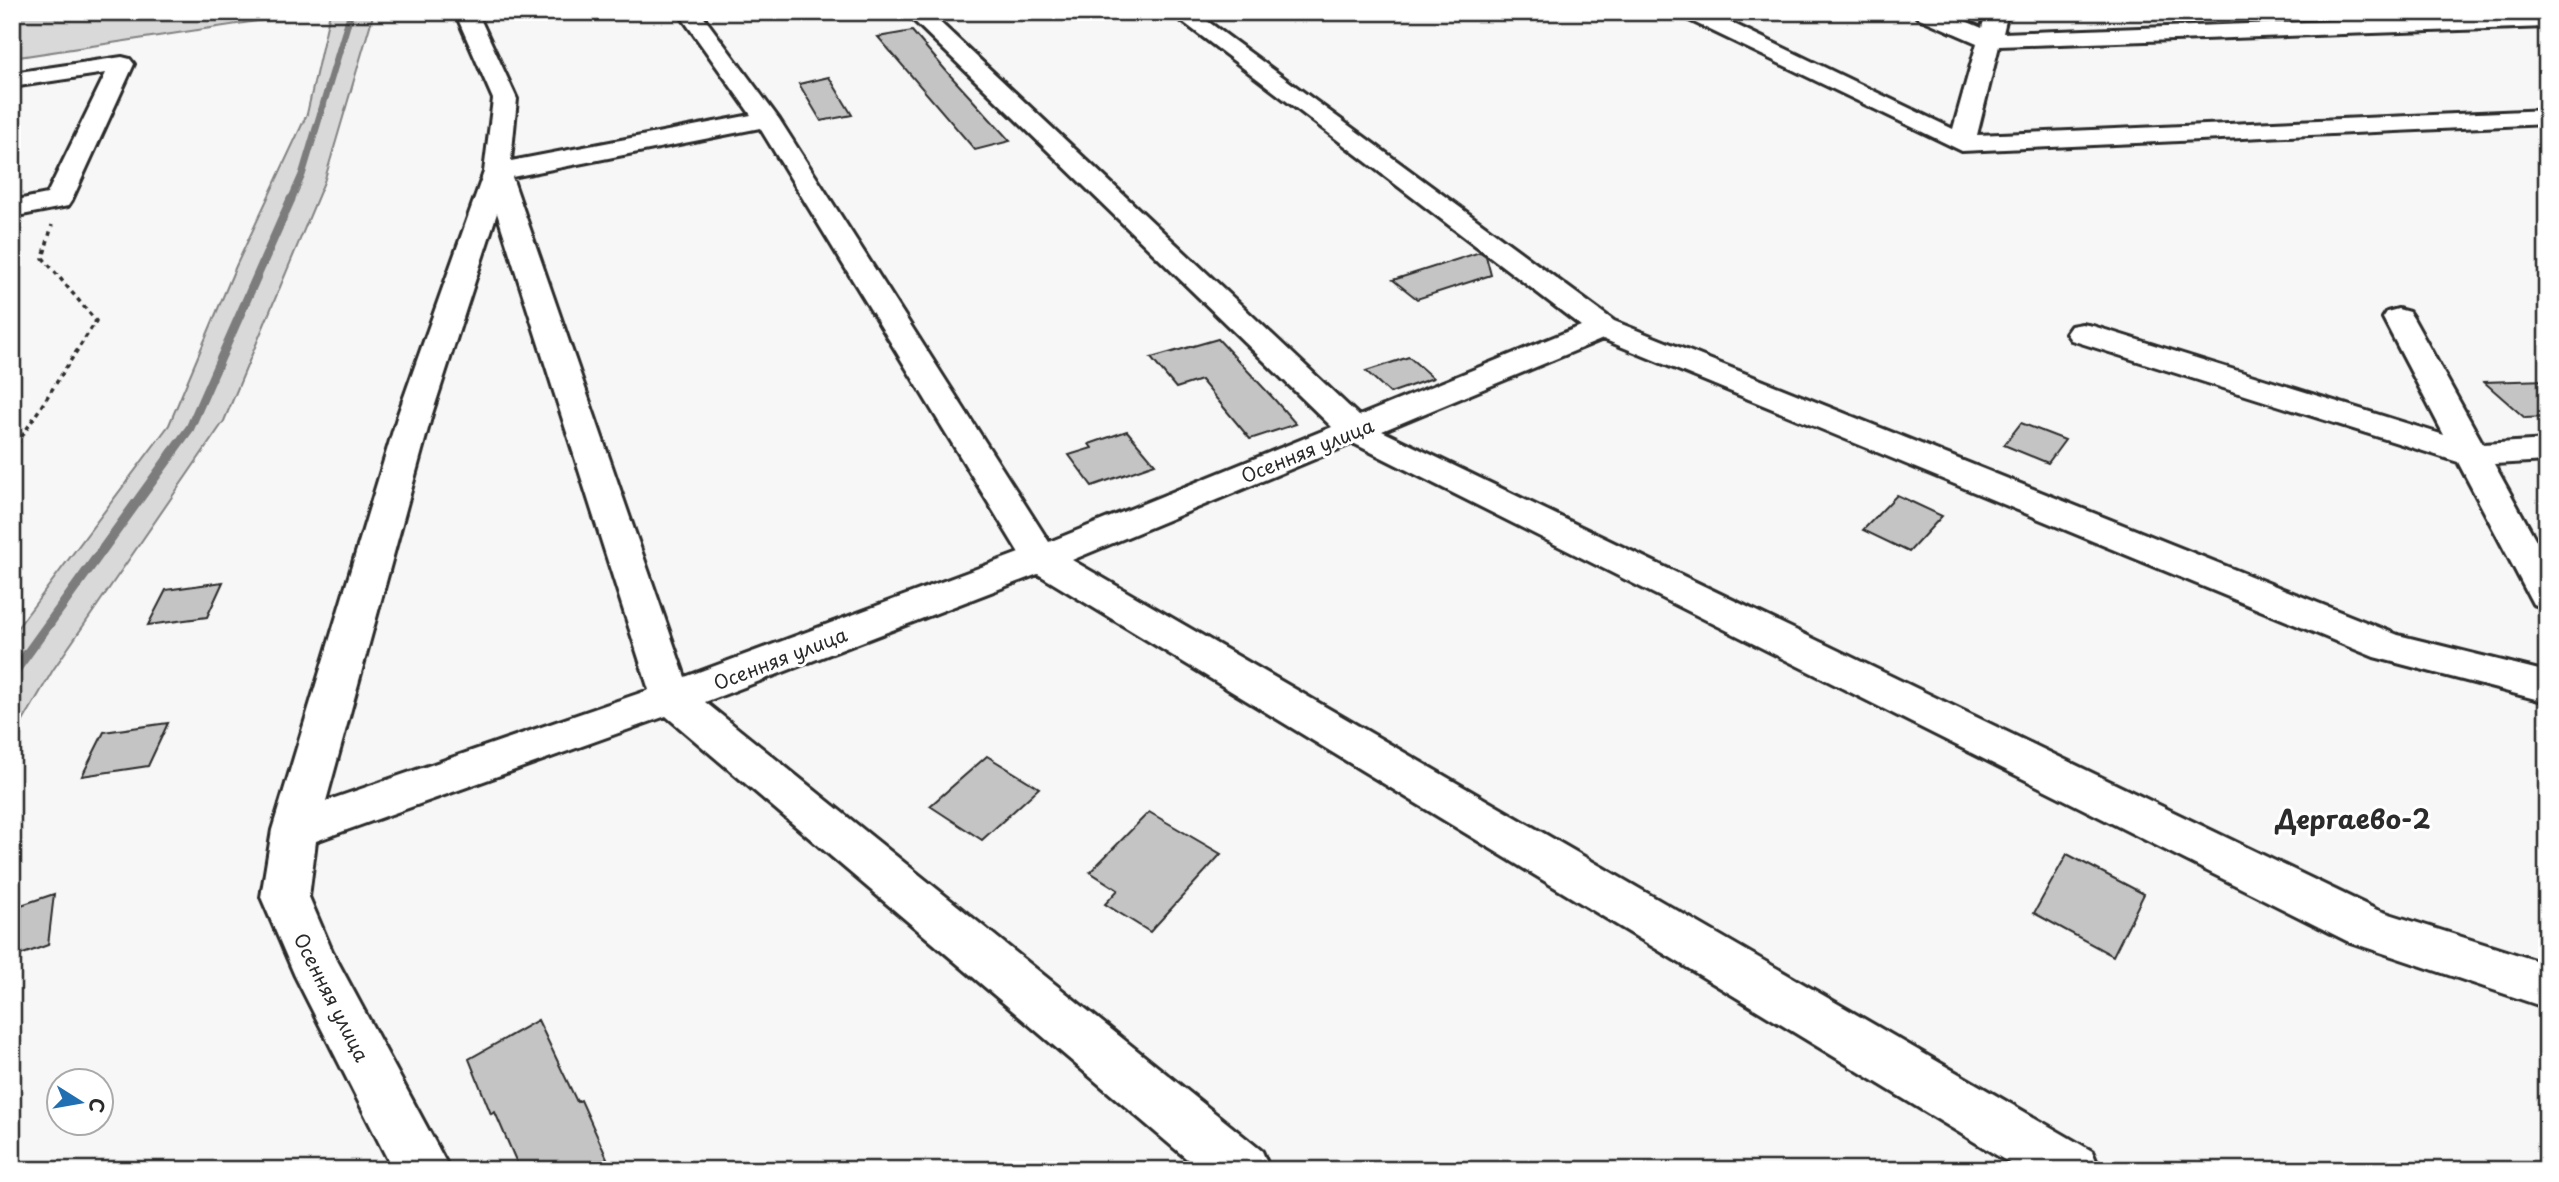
<svg xmlns="http://www.w3.org/2000/svg" width="2559" height="1182" viewBox="0 0 2559 1182" font-family="'Playpen Sans',sans-serif">
<rect width="100%" height="100%" fill="#f7f7f7"/>
<filter id="ink" filterUnits="userSpaceOnUse"><feTurbulence type="fractalNoise" baseFrequency=".0143" numOctaves="2"/><feDisplacementMap in="SourceGraphic" scale="14" xChannelSelector="R" yChannelSelector="G"/><feConvolveMatrix kernelMatrix="1 2 1 2 8 2 1 2 1" color-interpolation-filters="sRGB"/></filter>
<g filter="url(#ink)">
<!-- green -->
<path fill="#d9d9d9" stroke="#828282" stroke-width="2" d="M12 12H284V17L12 58Z
M330 12H374L324 182 224 421 53 670 12 740V635L169 425 236 266 307 114Z"/>
<g fill="none" stroke-linecap="round" stroke-linejoin="round">
<!-- stream-far2 -->
<path stroke="#7b7b7b" stroke-width="7" d="M291 200 302 175 351 12"/>
<!-- stream-far1 -->
<path stroke="#7b7b7b" stroke-width="9" d="M171 454 190 428 291 199"/>
<!-- stream -->
<path stroke="#7b7b7b" stroke-width="10" d="M12 675 173 452"/>
</g>
<!-- building -->
<path fill="#c4c4c4" stroke="#2b2b2b" stroke-width="2" d="M912 31 948 73 1010 141 975 150 878 37Z
M829 77 852 115 821 121 799 84Z
M1480 252 1486 256 1491 275 1417 299 1393 280Z
M1218 339 1274 399 1296 424 1250 439 1201 380 1176 388 1151 358Z
M1409 357 1433 378 1390 393 1366 371Z
M2547 380V417L2525 418 2484 382Z
M2021 423 2065 440 2048 463 2004 445Z
M1127 431 1155 464 1092 486 1069 455 1092 448 1089 444Z
M1897 495 1942 516 1909 552 1863 530Z
M223 582 207 617 148 625 166 590Z
M168 723 148 766 82 776 104 732Z
M987 756 1039 788 982 840 930 806Z
M1149 812 1221 854 1150 932 1105 904 1118 890 1090 872Z
M2067 854 2144 894 2113 956 2034 913Z
M54 894 48 945 12 958V908Z
M538 1020 577 1102 581 1100 607 1158 588 1170H520L495 1112 491 1114 469 1059Z"/>
<g fill="none" stroke-linecap="round" stroke-linejoin="round">
<defs>
<path id="street" d="M455 12H477L517 99 511 161 751 115 678 12H700L779 119 1049 542 1332 427 905 12H929L1359 416 1581 326 1170 12H1195L1614 321 2398 635 2547 672V702L2374 657 1603 339 1382 431 2377 910 2547 964V1008L2347 941 1353 443 1072 560 2092 1151 2100 1170H2021L1038 574 705 702 1262 1151 1270 1170H1200L666 716 316 841 309 897 332 951 450 1170H393L295 976 261 897 272 830 398 414 484 172 493 99ZM760 128 1019 553 685 677 512 177ZM497 213 649 690 326 801 432 414Z
M1680 12H1709L1953 129 1977 43 1917 17 1914 12H1944L1982 28 1986 12H2008L2003 33 2547 13V27L1999 46 1977 135 2547 110V124L1962 151 1683 17Z
M122 57 130 59 134 64 72 200 68 206 12 217V201L47 194 106 73 12 87V73Z
M2398 309 2409 312 2413 318 2483 444 2547 440V461L2494 464 2547 560V608L2533 604 2458 462 2071 340 2066 333 2071 326 2082 324 2093 326 2444 435 2383 318 2387 312Z"/>
</defs>
<!-- street casing -->
<use href="#street" stroke="#2b2b2b" stroke-width="6"/>
<!-- path -->
<path stroke="#2b2b2b" stroke-width="3.5" stroke-dasharray="4.5 4.5" stroke-linecap="butt" d="M12 452 96 321 43 258 52 225"/>
<!-- street -->
<use href="#street" fill="#fff" fill-rule="evenodd"/>
</g>
</g>
<g text-anchor="middle" dominant-baseline="central" stroke-width="6" stroke-linejoin="round" paint-order="stroke">
<!-- street labels -->
<g font-size="19" fill="#2b2b2b" stroke="#fff">
<text transform="translate(1307 450) rotate(-22)">Осенняя улица</text>
<text transform="translate(780 658) rotate(-21)">Осенняя улица</text>
<text transform="translate(332 997) rotate(63)">Осенняя улица</text>
</g>
<!-- district labels -->
<g font-size="26" font-weight="bold" fill="#2b2b2b" stroke="#fff">
<text x="2353" y="818">Дергаево-2</text>
</g>
</g>
<!-- margin -->
<rect width="2559" height="1182" fill="none" stroke="#fff" stroke-width="42"/>
<rect x="21" y="21" width="2517" height="1140" fill="none" stroke="#2b2b2b" stroke-width="2.5" filter="url(#ink)"/>
<!-- north arrow -->
<g transform="translate(80 1102) rotate(101)"><circle r="33" fill="#ffffff" stroke="#aaaaaa" stroke-width="2"/>
<path d="M0-5L12 26L0 18L-12 26Z" fill="#1f6fb2"/>
<text y="-10" font-size="19" font-weight="bold" text-anchor="middle" fill="#2b2b2b">С</text>
</g>
</svg>
